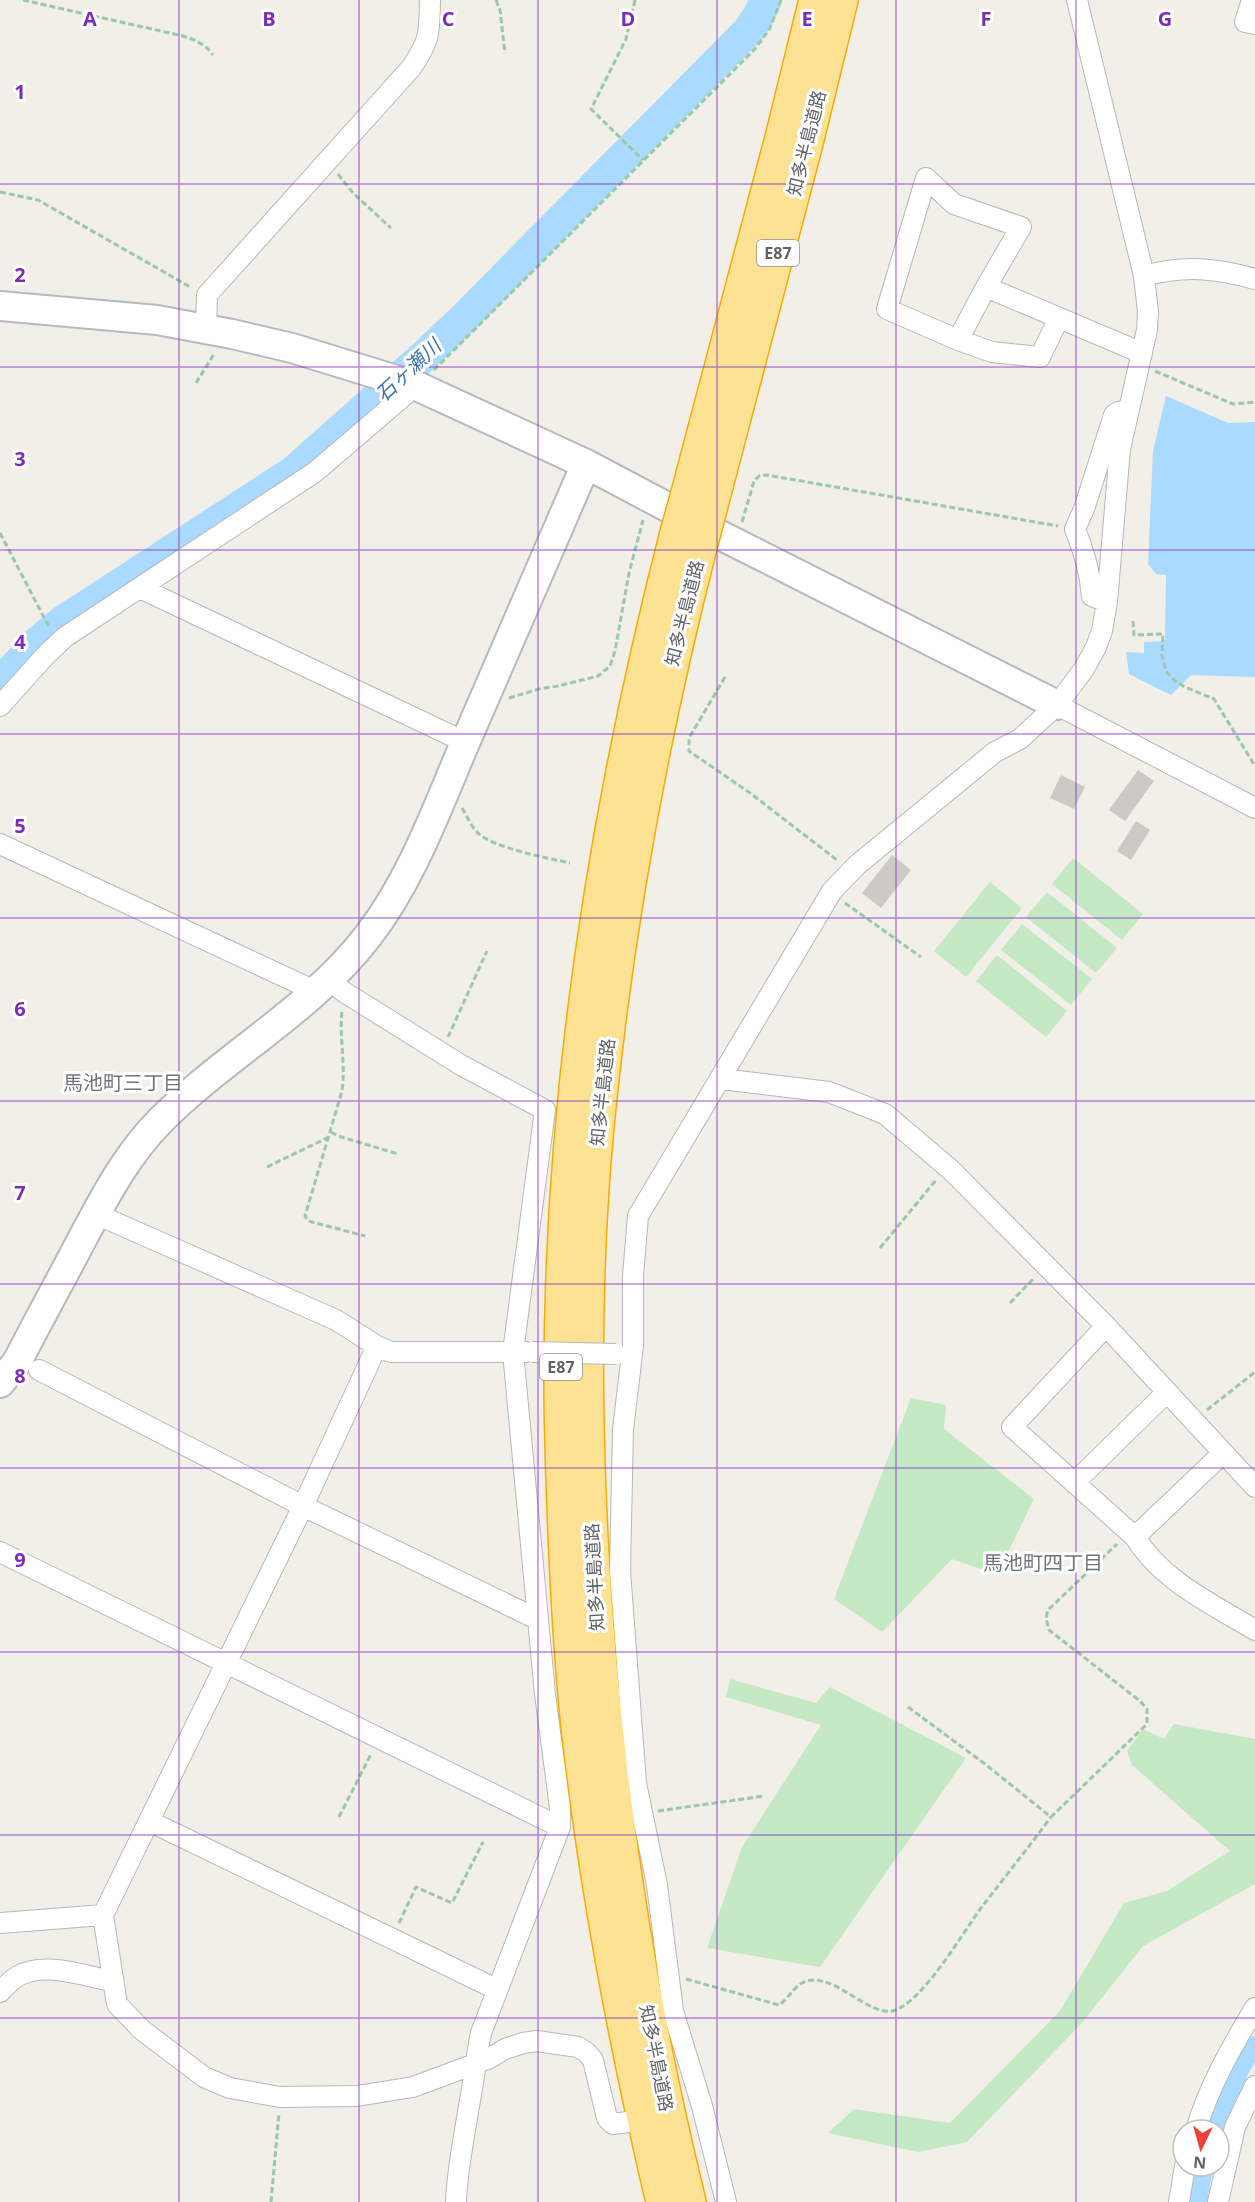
<svg xmlns="http://www.w3.org/2000/svg" width="1255" height="2202" viewBox="0 0 1255 2202" font-family="'Open Sans','Noto Sans JP',sans-serif">
<rect width="100%" height="100%" fill="#f1efe8"/>
<!-- green -->
<path fill="#c5e8c5" d="M1073 858 1143 914 1122 940 1052 884Z
M990 882 1022 908 966 977 934 951Z
M1047 892 1117 948 1096 973 1026 917Z
M1022 924 1092 979 1071 1005 1001 950Z
M997 955 1067 1011 1046 1037 976 981Z
M911 1398 946 1405 944 1429 1034 1499 997 1575 952 1559 882 1632 834 1599Z
M730 1679 816 1703 830 1687 966 1758 820 1967 707 1948 742 1847 821 1725 726 1697Z
M1174 1724 1255 1739V1884L1143 1946 1081 2024 967 2142 918 2152 828 2133 854 2109 950 2123 1060 2011 1124 1903 1167 1891 1230 1851 1132 1765 1127 1751 1143 1729 1164 1739Z"/>
<!-- water -->
<path fill="#aadaff" d="M1166 396 1228 423 1255 422V677L1191 675 1171 695 1129 674 1126 652 1144 653V642L1165 641 1166 575 1156 574 1148 564 1153 451Z"/>
<g fill="none" stroke-linecap="round" stroke-linejoin="round">
<!-- canal -->
<path stroke="#aadaff" stroke-width="18" d="M1215 2130 1240 2070 1255 2045
M1198 2202 1204 2166"/>
<!-- river -->
<path stroke="#aadaff" stroke-width="32" d="M0 683 37 643 62 622 293 472 424 356 465 317 749 30 759 15 766 0"/>
</g>
<!-- building -->
<path fill="#cccac5" d="M1138 770 1154 781 1125 821 1109 810Z
M1061 775 1085 787 1074 809 1050 798Z
M1136 821 1150 830 1131 860 1117 851Z
M892 855 911 870 881 908 862 893Z"/>
<g fill="none" stroke-linecap="round" stroke-linejoin="round">
<defs>
<path id="street" d="M1252 0 1245 22 1255 24
M926 178 954 204 1021 227 986 287 958 340 887 309Z
M1144 276C1185 265 1215 268 1255 279
M986 287 1142 353
M206 330 207 295 411 68C431 39 429 34 430 0
M958 340 992 352 1040 357 1059 318
M140 588 465 742
M1107 602 1092 596C1090 572 1084 551 1075 529L1084 509 1114 415 1118 412 1126 411
M1057 705 1255 808
M0 706 46 655 65 637 315 472 405 395 412 385
M0 844 315 991
M328 979 344 992 461 1065 545 1110 513 1352 545 1694 560 1808V1827L481 2033C476 2057 474 2081 469 2106 464 2138 457 2170 456 2202
M721 1079 829 1092 885 1114 951 1170 1106 1326 1255 1487
M96 1214 336 1320 377 1346 391 1352H526
M1106 1326 1012 1427 1135 1537 1223 1453
M377 1346 303 1506 103 1915 117 2004 142 2030 204 2077 230 2088 280 2097 357 2096 413 2087 488 2059 505 2049 523 2043 537 2041 578 2047 586 2052 593 2060 607 2118 613 2124 628 2122
M39 1370 303 1506 537 1619
M1074 1483 1167 1392
M1135 1537C1162 1581 1212 1604 1255 1630
M0 1552 560 1827
M149 1821 496 1989
M0 1923 103 1915
M0 1992C5 1987 11 1980 18 1976 45 1961 84 1976 112 1981
M1196 2130C1209 2086 1231 2048 1255 2008
M726 2202 702 2106 673 2011 657 1885 636 1783 620 1571 623 1429 633 1346V1276L638 1216 832 891 857 865 995 752 1020 739 1057 705 1084 669 1096 647 1102 631 1107 602 1120 449 1147 330 1148 312 1144 276 1077 0
M1179 2202 1185 2166
M1218 2202 1235 2127 1255 2086"/>
<path id="secondary" d="M0 306 157 320 232 334 292 348 419 387 586 464 722 536 1057 705
M0 1383 17 1362C37 1323 58 1285 78 1247 102 1202 125 1156 161 1120 226 1055 311 1010 368 936 412 879 437 808 465 743 505 649 546 557 586 464"/>
<path id="highway" d="M687 497 782 138 816 0
M711 505 806 143 841 0
M663 2202C628 2054 599 1903 581 1752 572 1679 568 1605 565 1532 563 1481 561 1430 561 1380 561 1095 606 809 677 533
M689 2202C635 1984 603 1762 591 1538 584 1401 584 1263 597 1126 616 930 651 738 700 547"/>
</defs>
<!-- street casing -->
<use href="#street" stroke="#b5b8bc" stroke-width="22"/>
<!-- secondary casing -->
<use href="#secondary" stroke="#b6babf" stroke-width="32"/>
<!-- highway casing -->
<use href="#highway" stroke="#f9ab00" stroke-width="36"/>
<!-- path -->
<path stroke="#9cc7a9" stroke-width="3" stroke-dasharray="6 3" stroke-linecap="butt" d="M23 0 183 36C196 40 205 44 213 55
M496 0 500 10 505 53
M635 0 626 39 591 109 643 160
M338 174 353 193 391 228
M0 192 38 200 192 288
M434 370 754 50 769 30 781 0
M1155 371 1233 404 1255 402
M196 383 214 354
M742 522 754 481 759 476 767 475 1058 526
M0 533 50 629
M1133 621 1134 635 1163 634 1162 655 1166 671 1175 681 1185 687 1214 699 1255 766
M725 677 689 738V751L750 793 837 860
M509 698 539 689 558 686 598 676 610 666 615 651 629 573 643 520
M462 808C467 816 471 826 477 832 492 848 548 858 570 863
M845 903 921 957
M342 1012C339 1038 346 1064 342 1091L305 1216 308 1221 365 1236
M448 1037 487 951
M331 1132 338 1136 398 1154
M267 1167 329 1137
M880 1248 936 1180
M1010 1303 1034 1278
M1207 1410 1255 1372
M908 1707 985 1764 1051 1817 1147 1724V1709L1140 1701 1049 1630 1046 1618 1048 1610 1117 1544
M658 1811 764 1796
M339 1817 371 1754
M399 1923 416 1887 452 1903 483 1842
M686 1979 779 2005C788 1999 793 1988 802 1983 831 1967 869 2020 896 2010 925 1998 962 1934 981 1908 1004 1878 1028 1848 1051 1817
M271 2202 279 2113"/>
<!-- street -->
<use href="#street" stroke="#fff" stroke-width="20"/>
<!-- secondary -->
<use href="#secondary" stroke="#fff" stroke-width="28"/>
<!-- highway -->
<use href="#highway" stroke="#fde293" stroke-width="33"/>
<defs>
<path id="street-bridge" d="M532 1352 616 1354"/>
<path id="highway-bridge" d="M677 533 687 497
M700 547 711 505"/>
</defs>
<!-- street-bridge casing -->
<use href="#street-bridge" stroke="#b5b8bc" stroke-width="22" stroke-linecap="butt"/>
<!-- highway-bridge casing -->
<use href="#highway-bridge" stroke="#f9ab00" stroke-width="36" stroke-linecap="butt"/>
<!-- street-bridge -->
<use href="#street-bridge" stroke="#fff" stroke-width="20"/>
<!-- highway-bridge -->
<use href="#highway-bridge" stroke="#fde293" stroke-width="33"/>
</g>
<!-- grid -->
<path fill="none" stroke="#7b2cbf" stroke-width="1.5" stroke-opacity="0.55" d="M179 0V2202M359 0V2202M538 0V2202M717 0V2202M896 0V2202M1076 0V2202M0 184H1255M0 367H1255M0 550H1255M0 734H1255M0 918H1255M0 1101H1255M0 1284H1255M0 1468H1255M0 1652H1255M0 1835H1255M0 2018H1255"/>
<g text-anchor="middle" dominant-baseline="central" stroke-width="6" stroke-linejoin="round" paint-order="stroke">
<!-- shield labels -->
<g fill="#fff" stroke="#8f9295" stroke-width="1.5">
<rect x="757" y="240" width="42" height="26" rx="4.5"/>
<rect x="540" y="1354" width="42" height="26" rx="4.5"/>
</g>
<g font-size="16" font-weight="bold" fill="#5f6368">
<text x="778" y="253">E87</text>
<text x="561" y="1367">E87</text>
</g>
<!-- street labels -->
<g font-size="18" fill="#5f6368" stroke="#fff">
<text transform="translate(806 143) rotate(-76)">知多半島道路</text>
<text transform="translate(684 613) rotate(-76)">知多半島道路</text>
<text transform="translate(602 1092) rotate(-84)">知多半島道路</text>
<text transform="translate(594 1577) rotate(-93)">知多半島道路</text>
<text transform="translate(657 2058) rotate(79)">知多半島道路</text>
</g>
<!-- water labels -->
<g font-size="20" font-style="italic" fill="#4174aa" stroke="#fff">
<text transform="translate(408 370) rotate(-43)">石ヶ瀬川</text>
</g>
<!-- neighbourhood labels -->
<g font-size="20" fill="#70757a" stroke="#fff">
<text x="123" y="1082">馬池町三丁目</text>
<text x="1043" y="1562">馬池町四丁目</text>
</g>
</g>
<g font-size="20" text-anchor="middle" font-weight="bold" fill="#7b2cbf" stroke="#fff" stroke-width="6" stroke-linejoin="round" paint-order="stroke">
<text x="90" y="26">A</text>
<text x="269" y="26">B</text>
<text x="448" y="26">C</text>
<text x="628" y="26">D</text>
<text x="807" y="26">E</text>
<text x="986" y="26">F</text>
<text x="1165" y="26">G</text>
<text x="20" y="99">1</text>
<text x="20" y="282">2</text>
<text x="20" y="466">3</text>
<text x="20" y="649">4</text>
<text x="20" y="833">5</text>
<text x="20" y="1016">6</text>
<text x="20" y="1200">7</text>
<text x="20" y="1383">8</text>
<text x="20" y="1567">9</text>
</g>
<!-- north arrow -->
<g transform="translate(1201 2148) rotate(185)"><circle r="28" fill="#ffffff" stroke="#bfc1c3" stroke-width="1.5"/>
<path d="M0-4.5L10 22L0 15L-10 22Z" fill="#ea4335"/>
<text y="-9" font-size="16" font-weight="bold" text-anchor="middle" fill="#5f6368">N</text>
</g>
</svg>
